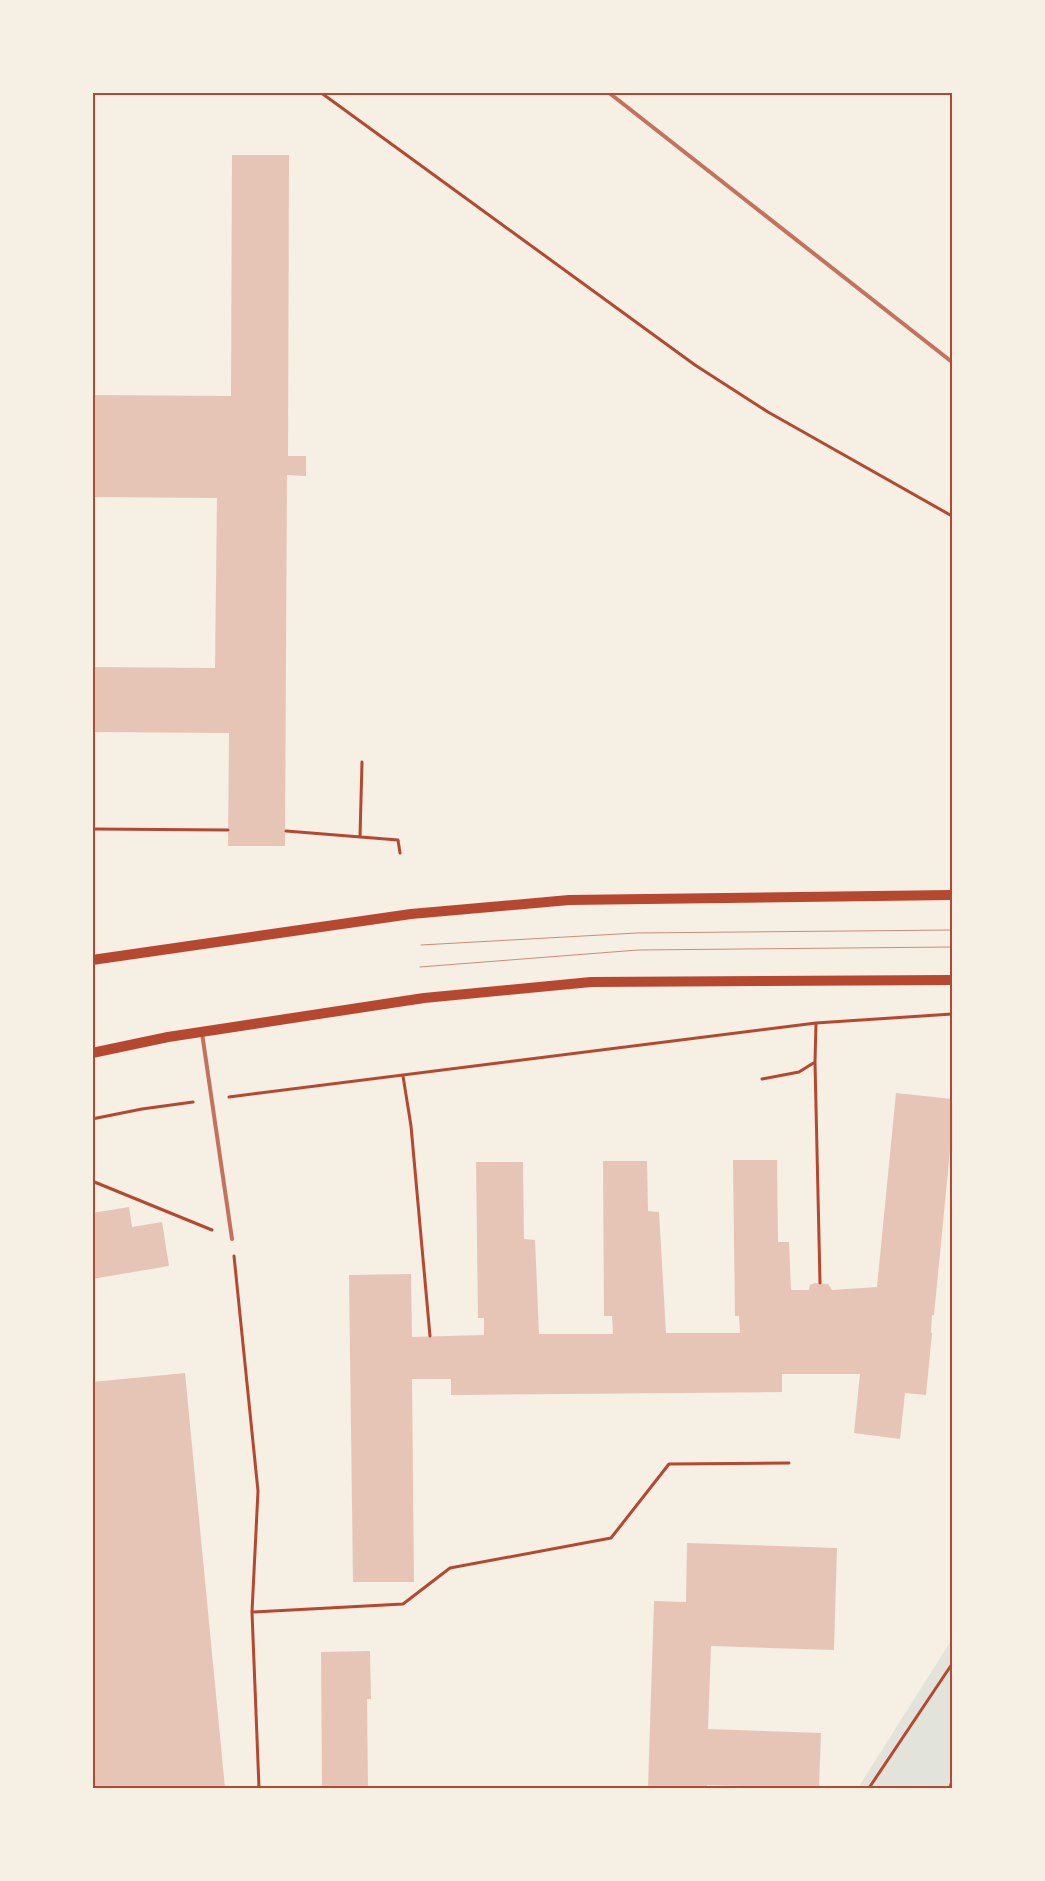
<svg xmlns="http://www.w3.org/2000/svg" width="1045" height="1881" viewBox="0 0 1045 1881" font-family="Spectral,serif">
<rect width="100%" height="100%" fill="#f6efe4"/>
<!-- green -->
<path fill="#e2e4dc" d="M952 1639V1788H858Z"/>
<!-- building -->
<path fill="#e6c5b7" d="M232 155H289L288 456H306V476L287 475 285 846H228L229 733 92 732V667L215 668 217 498 92 497V395L231 396Z
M896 1093 952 1099V1130L934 1315H932L931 1333H932L926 1395 905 1393 900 1439 854 1433 860 1374H782V1392L451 1395V1379H412L414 1582H353L349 1275 411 1274 412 1337 484 1335V1318H478L476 1162H523L524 1239 535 1240 539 1334H613L612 1316H604L603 1161H647L648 1211 659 1212 666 1333H740L739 1316H735L733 1160H777L778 1242H789L791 1290H809L810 1285 815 1283 828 1284 832 1290 877 1287Z
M129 1207 132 1227 162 1222 169 1266 92 1279V1213Z
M185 1373 225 1788H92V1382Z
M687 1543 837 1548 834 1650 711 1646 708 1729 821 1733 819 1788 707 1785V1788H648L654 1601 686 1602Z
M370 1651 371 1699H367L368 1788H322L321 1652Z"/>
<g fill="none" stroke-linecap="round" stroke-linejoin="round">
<!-- path -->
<path stroke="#b5482f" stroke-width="3" d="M320 92 695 365 768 412 952 516
M92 829 228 830
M286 831 398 840 400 853
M360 837 362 762
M816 1023 815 1062 820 1283
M403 1076 411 1126 430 1336
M762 1079 799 1072 815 1062
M229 1097 816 1023 952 1014
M92 1119 142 1109 193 1102
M92 1181 212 1230
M234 1256 258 1491 252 1612 259 1788
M252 1612 403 1604 450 1568 611 1538 669 1464 789 1463
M869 1788 952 1664
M950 1788 952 1781"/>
<!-- service -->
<path stroke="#c5725c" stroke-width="4" d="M608 92 952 362
M202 1033 232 1239"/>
<!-- secondary -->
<path stroke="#b5482f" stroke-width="10" d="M92 960 411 914 569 900 952 895
M92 1053 168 1037 424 998 591 982 952 980"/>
<!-- tram -->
<path stroke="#cf8b77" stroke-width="1" d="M421 945 637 933 952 930
M420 967 638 950 952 947"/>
</g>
<!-- border -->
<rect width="1045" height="1881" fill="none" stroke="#f6efe4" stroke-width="188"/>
<rect x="94" y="94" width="857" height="1693" fill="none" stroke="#b5482f" stroke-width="2"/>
</svg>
